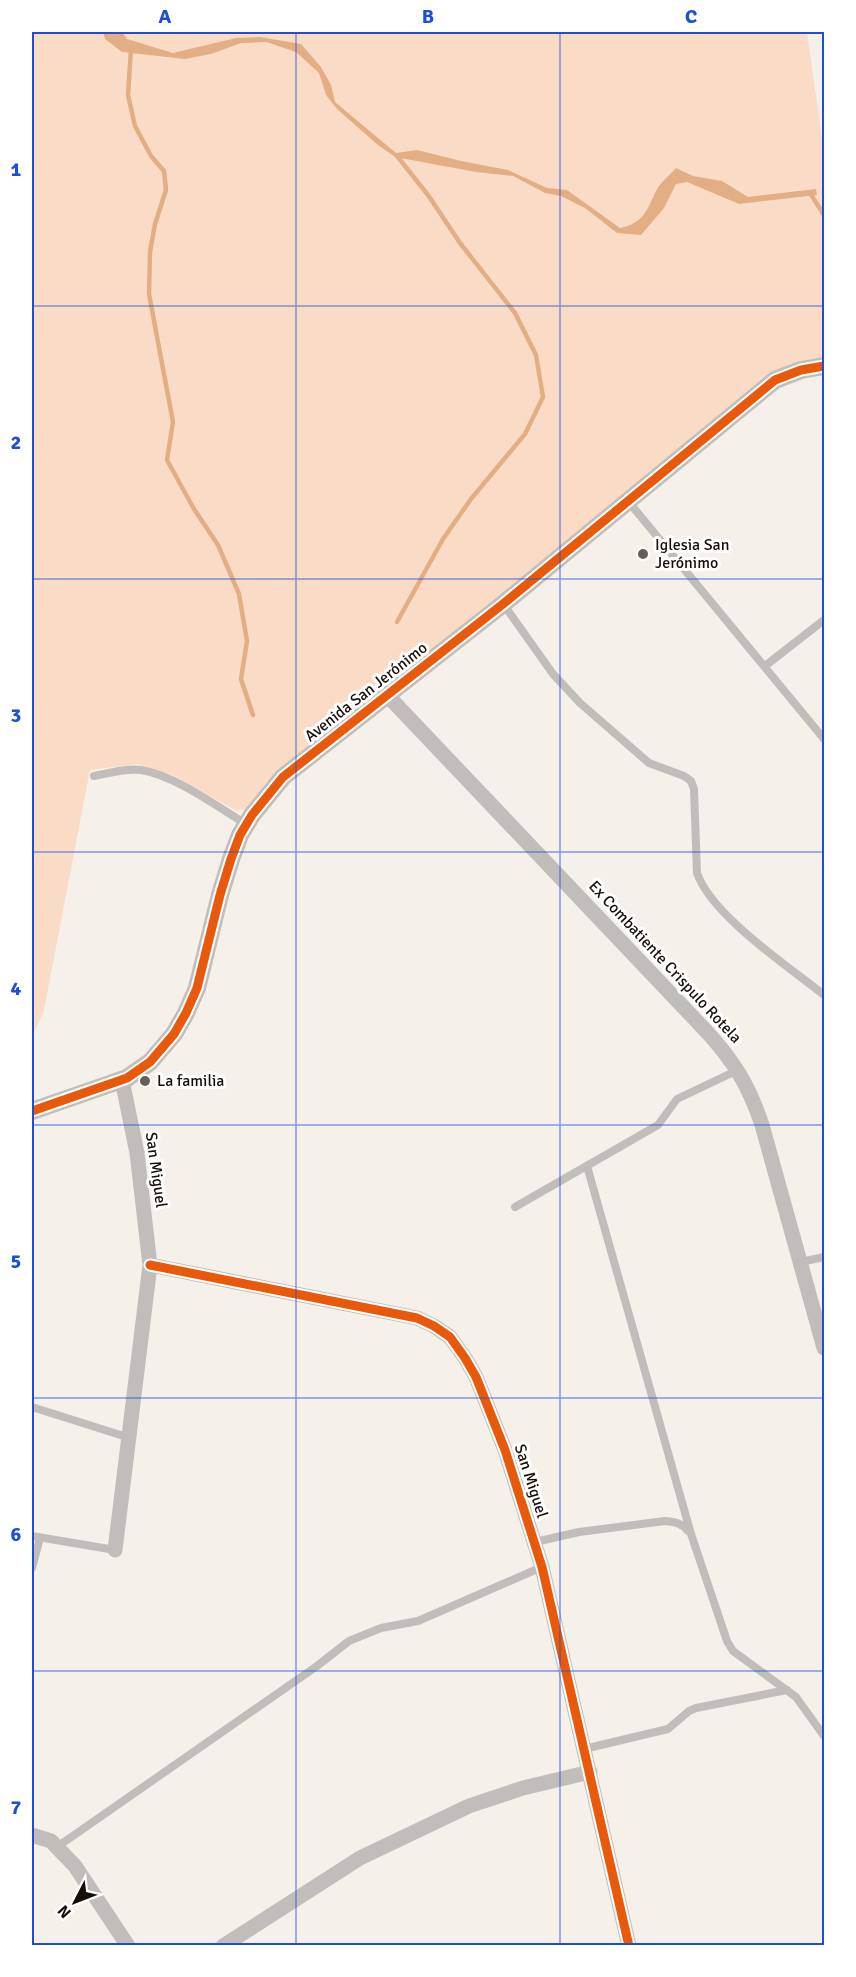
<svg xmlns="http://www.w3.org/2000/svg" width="856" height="1977" viewBox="0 0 856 1977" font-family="Signika,sans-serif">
<rect width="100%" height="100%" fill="#f6f0eb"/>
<!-- green -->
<path fill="#fadcc6" d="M32 32H807L824 153V360L798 365 296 755 265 784 247 808 237 811 172 775 137 764 90 770 44 1010 32 1038Z"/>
<!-- water -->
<path fill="#e4ae85" d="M103 32H122L127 39 173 53 236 38 260 37 301 44 321 67 331 85 335 102 396 153 417 150 461 161 508 170 547 188 567 190 620 228C645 223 647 209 657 189 662 181 670 175 676 168L693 176 722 181 748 197 816 189 817 195 739 204 687 182 676 184 664 208 641 235 617 233 585 208 561 196 545 193 513 176 476 172 395 157 378 145 337 109 326 95 319 73 296 52 266 42 241 43 211 54 185 59 122 52 105 39Z"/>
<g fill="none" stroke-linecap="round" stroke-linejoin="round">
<!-- stream -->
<path stroke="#e4ae85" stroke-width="4.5" d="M131 49 128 95 135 126 151 156 164 171 166 190 155 224 150 252 149 294 173 422 167 460 194 509 218 545 239 594 247 641 241 679 253 715
M810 193 824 215
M397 622 443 539 471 499 525 434 543 397 536 355 515 313 460 243 428 195 397 156"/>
<!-- service -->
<path stroke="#c1bdba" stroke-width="8" d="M628 501 824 739
M504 605 553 674 580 703 649 763 684 776 691 781 694 789 697 873C712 916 788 966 824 995
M765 666 824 620
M94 776C109 773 126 768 141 770 174 775 218 807 246 824
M587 1166 691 1534 727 1641 733 1651 796 1697 824 1736
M515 1207 658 1125 677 1099 738 1070
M801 1262 824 1257
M32 1407 130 1438
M32 1536 115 1550
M535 1542 579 1532 665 1521C675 1522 682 1523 688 1531
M32 1568 40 1538
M584 1749 668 1729 689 1711 696 1708 787 1690
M57 1847 317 1666 349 1641 381 1628 418 1621 542 1567"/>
<!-- minor -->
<path stroke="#c1bdba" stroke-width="15" d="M387 695 708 1033C735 1063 749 1086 762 1125L824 1348
M150 1265 417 1318 434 1326 450 1337 465 1358 476 1377 505 1450 542 1567 629 1946
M115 1550 150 1265 137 1153 122 1080
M32 1835 51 1841 75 1866 128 1946
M223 1946 360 1858 469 1806 523 1788 590 1772"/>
<!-- tertiary -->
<path stroke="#c1bdba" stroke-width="18" d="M32 1111 127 1078 150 1062 174 1034 186 1013 197 988 220 895 231 859 240 835 252 815 283 777 503 604 775 380 801 370 824 366"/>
<defs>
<path id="cycleway" d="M32 1111 127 1078 150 1062 174 1034 186 1013 197 988 220 895 231 859 240 835 252 815 283 777 503 604 775 380 801 370 824 366
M150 1265 417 1318 434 1326 450 1337 465 1358 476 1377 505 1450 542 1567 629 1946"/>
</defs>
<!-- cycleway casing -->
<use href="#cycleway" stroke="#fff" stroke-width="13"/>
<!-- cycleway -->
<use href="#cycleway" stroke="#e8590c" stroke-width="9"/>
</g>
<!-- grid -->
<path fill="none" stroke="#1d4ed8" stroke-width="1.5" stroke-opacity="0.55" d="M296 32V1946M560 32V1946M32 306H824M32 579H824M32 852H824M32 1125H824M32 1398H824M32 1671H824"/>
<!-- markers -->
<g fill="#665d57" stroke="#fff" stroke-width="2">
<circle cx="643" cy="554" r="6"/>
<circle cx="145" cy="1081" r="6"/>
</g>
<g text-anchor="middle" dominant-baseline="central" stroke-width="6" stroke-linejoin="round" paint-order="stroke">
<!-- poi labels -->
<g font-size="16" fill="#180e08" stroke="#fff" text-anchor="start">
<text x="655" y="545">Iglesia San<tspan x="655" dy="18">Jerónimo</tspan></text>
<text x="157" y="1081">La familia</text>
</g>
<!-- street labels -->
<g font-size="16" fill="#180e08" stroke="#fff">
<text transform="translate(366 692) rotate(-38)">Avenida San Jerónimo</text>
<text transform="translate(665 962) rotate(47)">Ex Combatiente Crispulo Rotela</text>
<text transform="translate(156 1170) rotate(82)">San Miguel</text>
<text transform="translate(531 1481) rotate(72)">San Miguel</text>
</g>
</g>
<!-- border -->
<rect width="856" height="1977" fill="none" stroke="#ffffff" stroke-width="66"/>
<!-- north arrow -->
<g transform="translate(75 1902) rotate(228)" stroke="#ffffff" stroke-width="4.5" paint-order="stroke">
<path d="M0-4.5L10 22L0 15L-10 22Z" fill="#180e08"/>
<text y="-9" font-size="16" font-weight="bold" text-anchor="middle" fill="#180e08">N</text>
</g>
<rect x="33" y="33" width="790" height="1911" fill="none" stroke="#1d4ed8" stroke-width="2"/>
<g font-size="20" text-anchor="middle" font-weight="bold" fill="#1d4ed8">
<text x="165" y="23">A</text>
<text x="428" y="23">B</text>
<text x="691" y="23">C</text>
<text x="16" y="176">1</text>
<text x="16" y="449">2</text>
<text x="16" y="722">3</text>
<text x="16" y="995">4</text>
<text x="16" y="1268">5</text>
<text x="16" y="1541">6</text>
<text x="16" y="1814">7</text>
</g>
</svg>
